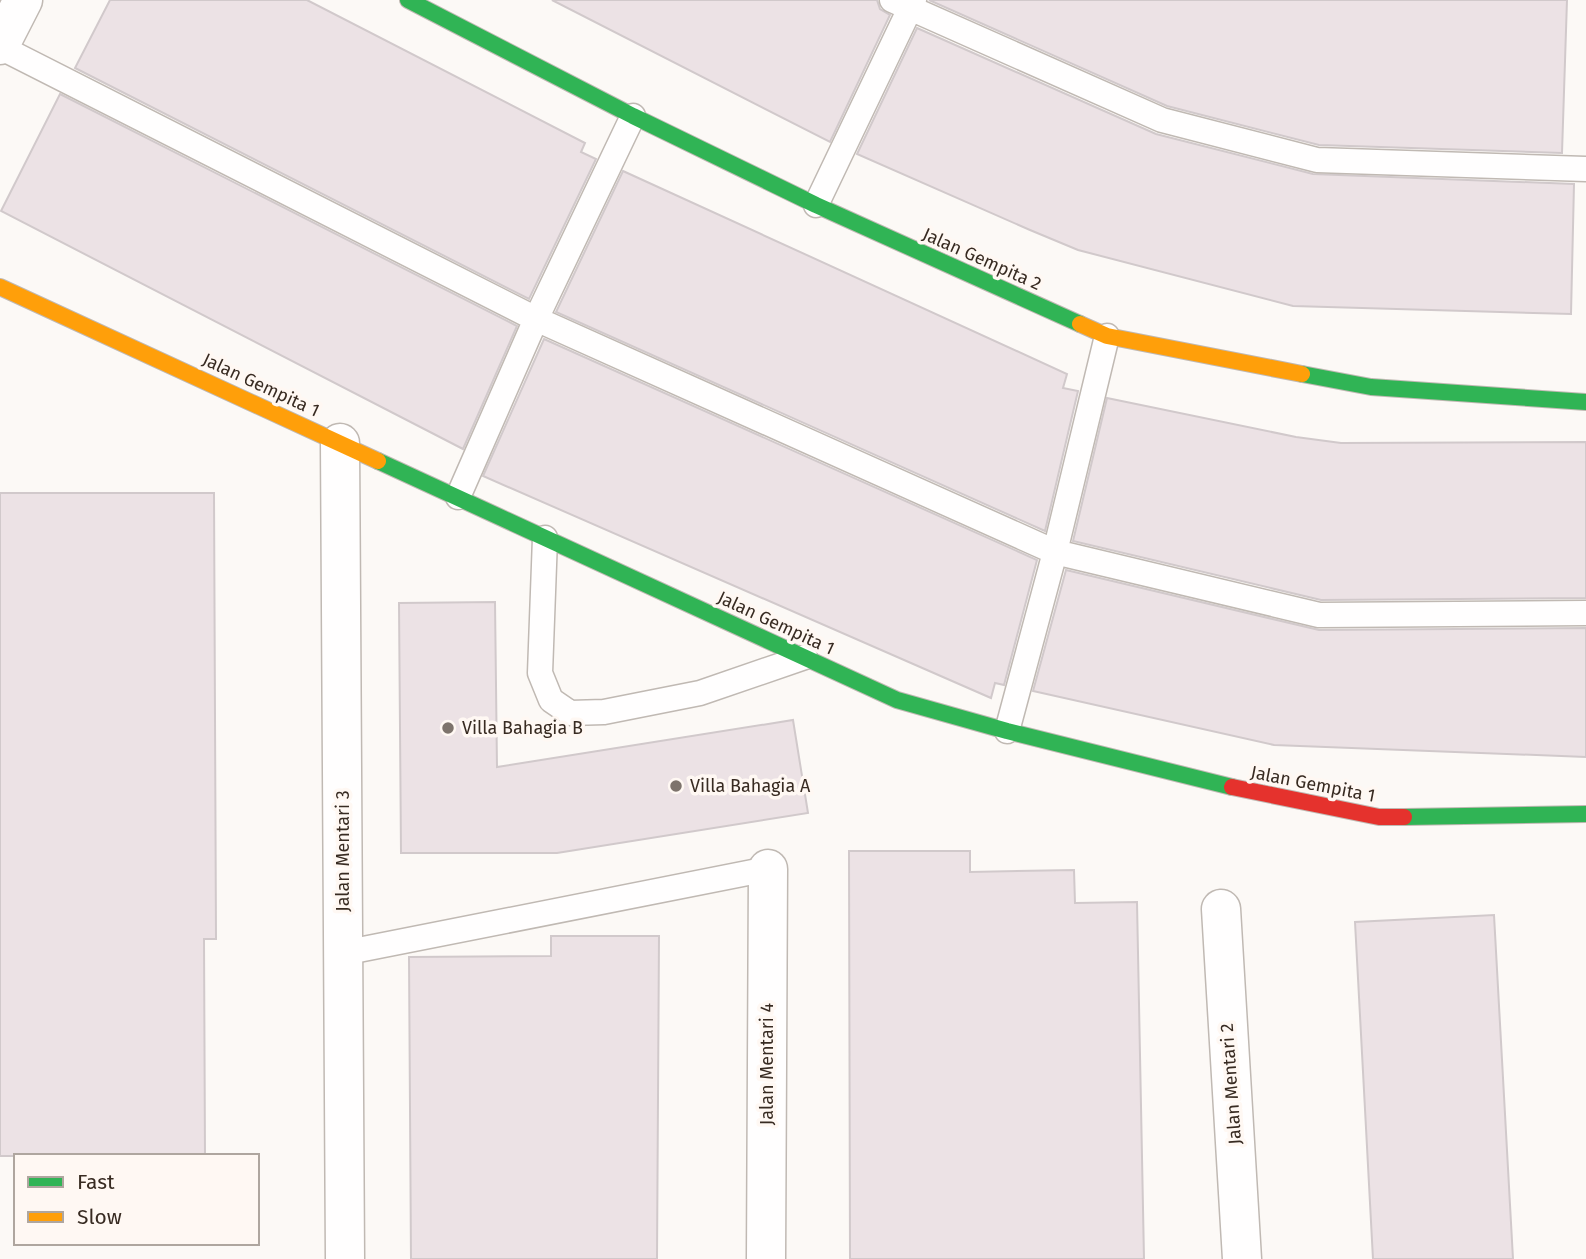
<svg xmlns="http://www.w3.org/2000/svg" width="1586" height="1259" viewBox="0 0 1586 1259" font-family="'Fira Sans',sans-serif">
<rect width="100%" height="100%" fill="#fcf9f6"/>
<!-- building -->
<path fill="#ece2e5" stroke="#d1c9cb" stroke-width="2" d="M110 0H307L585 143 581 152 596 159 529 299 75 68Z
M552 0H877L880 9 890 15 830 142Z
M929 0H1567L1562 153 1319 145 1167 106Z
M917 28 1156 134 1313 174 1574 184 1571 314 1293 306 1078 250 1030 230 857 154Z
M60 94 517 326 463 449 1 211Z
M623 171 1067 374 1063 388 1078 391 1045 531 556 312Z
M544 339 1037 560 1004 685 995 683 991 698 483 476Z
M1107 398 1296 437 1341 443 1586 442V598L1321 600 1073 541Z
M0 493H214L216 939H204L205 1156H0Z
M1066 570 1319 630 1586 628V757L1274 745 1033 691Z
M495 602 497 767 793 720 808 813 557 853H401L399 603Z
M849 851H970V872L1074 870 1075 903 1137 902 1144 1259H850Z
M1494 915 1513 1259H1373L1355 922Z
M551 936H659L657 1259H411L409 957 551 956Z"/>
<g fill="none" stroke-linecap="round" stroke-linejoin="round">
<defs>
<path id="lane" d="M892 0 1162 120 1317 160 1586 169
M0 47 536 319 1055 552 1319 615 1586 613
M816 205 914 0
M458 497 536 319 633 116
M545 538 540 673 551 700 570 713 604 712 700 693 805 657
M1007 731 1055 552 1107 336
M343 953 768 869"/>
<path id="street" d="M0 45 23 0
M340 443 345 1259
M1221 909 1242 1259
M766 1259 768 869"/>
<path id="fast" d="M408 0 633 116 816 205 1080 324
M1302 374 1371 387 1586 402
M378 461 897 700 1007 731 1232 787
M1404 817 1586 814"/>
<path id="slow" d="M0 287 378 461
M1080 324 1107 336 1302 374"/>
<path id="jam" d="M1232 787 1379 817H1404"/>
</defs>
<!-- lane casing -->
<use href="#lane" stroke="#c0b9b3" stroke-width="27"/>
<!-- street casing -->
<use href="#street" stroke="#c0b9b3" stroke-width="41"/>
<!-- fast casing -->
<use href="#fast" stroke="#c0b9b3" stroke-width="18"/>
<!-- slow casing -->
<use href="#slow" stroke="#c0b9b3" stroke-width="18"/>
<!-- jam casing -->
<use href="#jam" stroke="#c0b9b3" stroke-width="18"/>
<!-- lane -->
<use href="#lane" stroke="#fffefe" stroke-width="24"/>
<!-- street -->
<use href="#street" stroke="#fffefe" stroke-width="38"/>
<!-- fast -->
<use href="#fast" stroke="#30b455" stroke-width="16"/>
<!-- slow -->
<use href="#slow" stroke="#ff9f0a" stroke-width="16"/>
<!-- jam -->
<use href="#jam" stroke="#e5322d" stroke-width="16"/>
</g>
<!-- markers -->
<g fill="#7d736c" stroke="#fff8f3" stroke-width="2.5">
<circle cx="448" cy="728" r="7"/>
<circle cx="676" cy="786" r="7"/>
</g>
<g text-anchor="middle" dominant-baseline="central" stroke-width="7" stroke-linejoin="round" paint-order="stroke">
<!-- street labels -->
<g font-size="18" fill="#382b22" stroke="#fff8f3">
<text transform="translate(982 259) rotate(24)">Jalan Gempita 2</text>
<text transform="translate(261 385) rotate(25)">Jalan Gempita 1</text>
<text transform="translate(776 623) rotate(25)">Jalan Gempita 1</text>
<text transform="translate(1313 784) rotate(11)">Jalan Gempita 1</text>
<text transform="translate(343 851) rotate(-90)">Jalan Mentari 3</text>
<text transform="translate(767 1064) rotate(-90)">Jalan Mentari 4</text>
<text transform="translate(1231 1084) rotate(-94)">Jalan Mentari 2</text>
</g>
<!-- poi labels -->
<g font-size="18" fill="#382b22" stroke="#fff8f3" text-anchor="start">
<text x="462" y="728">Villa Bahagia B</text>
<text x="690" y="786">Villa Bahagia A</text>
</g>
</g>
<!-- legend -->
<rect x="14" y="1154" width="245" height="91" fill="#fff8f3" stroke="#afa69f" stroke-width="2"/>
<rect x="28" y="1177" width="35" height="10" fill="#30b455" stroke="#afa69f" stroke-width="2"/>
<text x="77" y="1189" font-size="21" fill="#382b22">Fast</text>
<rect x="28" y="1212" width="35" height="10" fill="#ff9f0a" stroke="#afa69f" stroke-width="2"/>
<text x="77" y="1224" font-size="21" fill="#382b22">Slow</text>
</svg>
